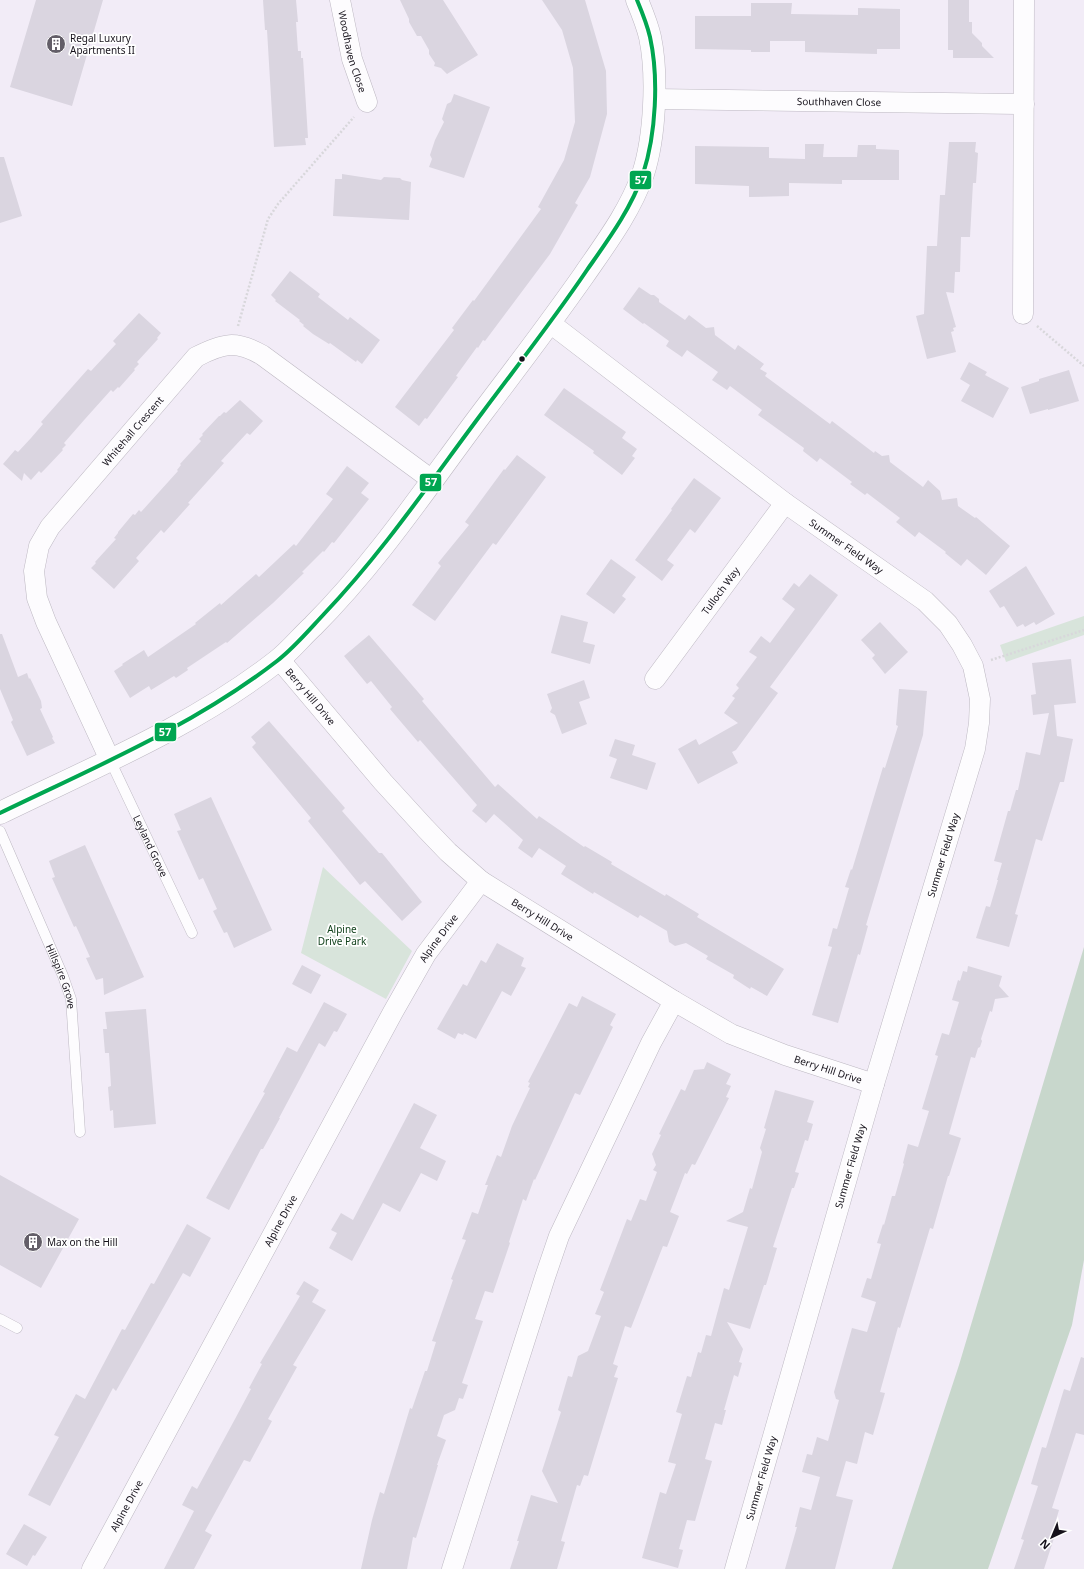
<svg xmlns="http://www.w3.org/2000/svg" width="1084" height="1569" viewBox="0 0 1084 1569" font-family="'Noto Sans',sans-serif">
<rect width="100%" height="100%" fill="#f2ecf7"/>
<!-- green -->
<path fill="#d8e4db" d="M1084 616V635L1006 662 1000 645Z
M323 867 412 951 386 999 301 953Z"/>
<!-- forest -->
<path fill="#c8d7cc" d="M1084 947V1260L1072 1325 988 1569H892L959 1365Z"/>
<!-- building -->
<path fill="#dad5e0" d="M36 0H103L72 106 10 87Z
M263 0H296L298 22H296L298 51H301V58H303L308 138H305L306 145 274 147 267 30H265Z
M400 0H443L478 55 447 74 441 68 434 66 435 63 429 54V50L421 36H417L409 22V19Z
M542 0H585L606 71 607 114 590 177 575 203 578 205 550 254 485 341 483 340 478 348 477 347 456 376 458 377 427 419 425 418 419 426 395 407 454 330 452 328 473 300 474 301 541 209 538 207 564 160 575 122 573 68 562 30Z
M948 0H969V22H972V33L982 43V46L994 58H953V50H948Z
M751 3H792L791 14 858 15V8L900 9V49H877V54L805 52V41H770V52H751V50L695 49V16H751Z
M454 94 490 107 464 178 429 167 432 159 430 155 435 140 444 122 442 119 447 104 451 102Z
M949 142H976L975 152 978 153 976 183H973L970 237H961L960 272H955L954 293 946 292 956 327 953 328 954 331 951 332 956 352 927 359 916 316 924 314 927 246H937L940 195H945Z
M805 144H824L823 157H857L858 145H876V149L899 150V180H842V184L789 183V196L749 197V186L695 184V146L769 147V158L805 159Z
M0 157H4L22 216 0 223Z
M342 174 381 180 384 177 400 178 402 180 411 182 409 220 333 216 335 179H342Z
M290 271 320 294 318 297 348 320 350 317 380 340 362 364 357 360 356 362 330 343 329 344 313 334 303 326 304 325 299 321 300 320 275 301 276 300 271 295Z
M639 287 651 295H654L659 299V302L685 320 689 315 706 328 714 327 715 335 735 350 738 345 764 364 760 369 767 373 765 376 830 424 832 421 874 453 875 451 882 456 889 455 890 462 923 487 928 480 940 491 942 500 957 498 958 506 975 518 976 517 1010 546 986 575 967 559 961 566 945 553 946 552 919 532 915 537 896 522 900 518 867 493 865 495 850 484 852 482 820 458 817 462 803 451 804 448 758 415 762 410 730 386 727 390 712 380 718 372 687 350 682 357 666 346 669 341 644 323 643 324 623 309Z
M139 313 161 333 157 338 158 339 137 362 139 364 134 369 135 370 119 388 118 387 113 392 111 390 85 419 64 443 66 445 62 449 63 450 46 468 41 473 39 471 31 480 24 473 22 481 3 464 15 450 18 452 31 438 43 424 41 422 88 369 91 371 116 344 113 341Z
M969 362 987 372 985 375 1009 388 993 418 961 401 970 385 960 379Z
M1069 370 1079 401 1048 410V409L1030 414 1021 387 1039 381V379Z
M564 388 626 432 622 438 637 449 632 456 635 458 622 475 593 453 594 451 544 415Z
M240 400 263 421 250 435 247 433 221 461 224 463 188 503 190 504 164 533 161 530 136 558 139 561 114 589 91 568 96 563 95 562 116 539 114 538 118 533V532L133 514 135 515 139 510 141 512 178 471 177 470 181 465 180 464 201 441 199 439 203 435 202 434 219 416H220L224 412 226 413Z
M517 455 546 477 496 545 493 543 435 621 412 605 441 566 438 563 469 525 465 522 504 469 505 470Z
M347 466 369 483 361 493 369 499 334 543 332 542 324 552 323 551 302 572 304 573 273 603 227 643 226 642 187 668 188 670 176 678 174 676 151 690 149 686 130 698 114 671 123 665 122 664 144 650 148 657 196 624 195 623 220 603 221 605 256 574 259 577 294 544 296 546 333 499 326 494Z
M694 478 721 498 695 533 690 529 667 560 674 565 662 581 635 560 672 510 671 509Z
M611 559 636 577 622 596 626 599 614 614 586 594Z
M1026 566 1055 614 1036 625 1034 622 1025 627 1023 624 1017 627 1004 606 1000 608 989 591Z
M810 574 838 595 770 687 778 693 736 750 732 752 738 763 698 784 678 749 696 739 699 745 738 723 724 713 735 698 732 696 739 688 736 685 757 657 749 652 761 636 770 643 795 609 782 599 794 583 799 587Z
M561 615 588 622 583 642 595 645 590 664 551 653Z
M880 622 908 652 885 674 872 658 875 655 861 640Z
M0 634H2L18 677 27 673 29 679 30 678 41 701 42 708 40 709 53 737 52 738 55 743 27 756 11 722 13 720 0 689Z
M369 635 424 699 422 701 495 787 498 784 537 819 539 816 584 847 585 846 612 862 611 864 665 896 666 894 699 914 697 917 784 969 767 996 751 987 750 989 733 978 734 975 706 959 708 956 686 943 675 946 669 942 667 931 640 915 638 918 594 892 593 894 561 874 566 866 539 848 532 858 518 848 523 840 494 814 486 823 472 811 477 805 420 740 418 742 390 709 392 707 371 681 367 684 344 656Z
M1071 659 1076 703 1054 705 1057 736 1073 739 1064 782H1060L1042 841 1036 839 1015 914 1018 915 1009 947 976 938 986 906 990 907 998 880H997L1002 863 994 861 1008 811H1010L1016 790H1018L1026 752 1040 755 1049 713 1033 715 1031 695 1036 694 1032 663Z
M584 680 590 698 579 702 587 724 562 734 555 715 550 712 552 708 547 694Z
M899 689 927 691 923 735 866 925 868 926 860 955 858 954 838 1023 812 1015 832 947 828 946 833 928 837 929 849 888 845 887 851 869 852 870 883 767 885 768 898 726 896 725Z
M269 721 345 808 342 811 379 853H382L422 902 402 921 365 881 360 885 308 821 311 818 252 747 256 743 251 737Z
M615 739 635 745 632 755 656 763 647 790 610 778 617 759 609 756Z
M211 797 272 930 234 948 227 932 224 933 213 911 217 909 203 878 199 880 177 831 181 830 174 814Z
M85 845 144 977 104 995 103 978 96 980 86 958 90 957 76 926 74 927 52 878 55 877 49 861Z
M497 943 524 958 521 966 526 968 511 996 502 991 476 1039 464 1033 463 1035 458 1033 455 1039 437 1029 463 984 467 986 481 960 486 963Z
M302 965 321 975 311 994 292 984Z
M968 966 1002 976 999 986 1009 997 995 999 992 1012 990 1011 981 1039 982 1041 980 1047 978 1048 975 1058 971 1057 949 1134 961 1138 949 1176H948L933 1229 930 1228 900 1328 898 1327 880 1392 885 1393 873 1435 865 1432 857 1464 846 1461 836 1496 853 1500 835 1569H785L797 1527H795L800 1507 811 1510 820 1477 802 1472 807 1454 812 1455 817 1437 828 1441 839 1400 836 1399 834 1392 852 1328 867 1332 876 1302 861 1297 867 1278 871 1279 881 1244 877 1243 883 1224 884 1225 892 1196H895L904 1164 903 1163 908 1144 918 1147 929 1111 922 1109 938 1056 935 1055 942 1033 949 1035 959 1002 952 1000 958 980 960 981 963 971 967 972Z
M582 996 616 1014 610 1025 613 1027 580 1095 575 1093 535 1180 534 1179 526 1201 523 1199 509 1242 510 1243 493 1293 485 1291 475 1319 483 1321 462 1383 468 1385 463 1399 459 1398 455 1410 444 1415 437 1436 446 1440 437 1465H438L416 1538 413 1537 407 1569H361L372 1520 380 1492 384 1494 410 1408 412 1409 425 1371H427L436 1342 432 1341 453 1280 451 1279 466 1240 462 1239 472 1212 478 1214 488 1185H485L497 1155 501 1157 512 1126 530 1088 528 1087 530 1083 528 1082 569 1003 577 1007Z
M324 1002 347 1014 337 1032 334 1031 325 1047 319 1043 279 1118H280L263 1149H261L229 1210 206 1198 265 1093 263 1092 287 1047 297 1052Z
M146 1009 156 1124 114 1128 113 1110 110 1111 108 1087 111 1086 109 1053H105L103 1029H107L105 1012Z
M707 1062 731 1074 726 1084 731 1086 726 1097 729 1098 695 1165 692 1164 687 1174 685 1173 670 1212 679 1216 667 1247 663 1246 631 1328 625 1326 613 1364 618 1366 614 1377 618 1378 588 1476 584 1475 580 1486 577 1485 561 1541 565 1542 557 1569H510L519 1541H517L531 1495 558 1503 542 1471 561 1412 558 1410 568 1376 572 1377 578 1356 588 1351 601 1316 595 1314 604 1292 600 1290 627 1219 631 1221 640 1199 646 1201 657 1172 653 1170 656 1165 652 1154 661 1135 659 1134 681 1089 685 1091 694 1070 704 1069Z
M775 1090 814 1101 807 1122 813 1124 808 1141 805 1140 795 1172 799 1173 794 1188H792L773 1247 777 1248 766 1285H764L750 1329 727 1322 743 1349 739 1362 742 1363 738 1377 734 1375 724 1410H726L722 1425 715 1423 705 1459 712 1461 695 1521 687 1520 679 1549 683 1550 678 1568 642 1558 660 1492 666 1494 676 1464 668 1462 682 1414 676 1412 687 1376 691 1377 698 1352 701 1353 706 1335 711 1336 724 1288 729 1290 748 1227 726 1221 743 1212 750 1188 752 1189 762 1152 760 1148 766 1129 764 1128Z
M414 1103 437 1115 420 1148 446 1161 437 1181 421 1173 400 1212 383 1203 352 1261 329 1248 337 1233 331 1230 341 1213 353 1220Z
M0 1175 79 1219 41 1288 0 1265Z
M187 1224 211 1238 190 1277 183 1273 116 1391 113 1388 50 1506 28 1495 59 1437 54 1435 76 1394 85 1399 122 1329 125 1330 151 1283 154 1284Z
M304 1281 319 1290 312 1302 326 1310 293 1365 297 1367 268 1419 272 1421 250 1462 244 1460 205 1531 212 1535 194 1569H164L194 1511 182 1505 192 1486 197 1489 235 1419 251 1389 249 1388 262 1364 260 1363 300 1296 296 1294Z
M1081 1357 1084 1358V1435L1076 1433 1052 1508 1059 1510 1052 1534 1055 1535 1044 1569H1014L1024 1540 1021 1539 1038 1486 1031 1484 1042 1447 1046 1448 1064 1389 1070 1391Z
M24 1524 47 1537 35 1556 33 1555 27 1566 6 1554Z"/>
<g fill="none" stroke-linecap="round" stroke-linejoin="round">
<defs>
<g id="lane">
<path id="s1" d="M110 760 192 933"/>
<path id="s2" d="M0 831 63 976 71 999 80 1132"/>
<path d="M0 1319 17 1328"/>
</g>
<g id="street">
<path id="s3" d="M340 0 352 59 367 102"/>
<path id="s4" d="M654 99 1024 104"/>
<path d="M1023 314 1024 0"/>
<path id="s5" d="M550 323 785 503 925 601 948 624 962 645 973 666 980 699 979 723 975 749 874 1084 735 1569"/>
<path id="s6" d="M279 659 383 782 425 828 448 852 481 881 674 1001 731 1034 785 1055 874 1084"/>
<path id="s7" d="M655 679 785 503"/>
<path id="s8" d="M110 760 46 622 37 598 34 571 39 546 50 527 196 357C223 343 236 340 262 355L432 480"/>
<path id="s9" d="M92 1569 393 1012 426 954 481 881"/>
<path d="M452 1569 545 1277 559 1236 651 1043 674 1001"/>
</g>
<path id="secondary" d="M0 813C94 767 194 726 277 661 290 651 301 637 313 626 377 562 428 485 482 413 517 367 551 322 584 275 606 243 630 211 643 174 655 137 658 75 650 37 647 24 642 12 637 0"/>
</defs>
<!-- lane casing -->
<use href="#lane" stroke="#bdb8c2" stroke-width="11"/>
<!-- street casing -->
<use href="#street" stroke="#bdb8c2" stroke-width="21"/>
<!-- secondary casing -->
<use href="#secondary" stroke="#bdb8c2" stroke-width="23"/>
<!-- path -->
<path stroke="#d8d7db" stroke-width="2.5" stroke-dasharray="2 2" stroke-linecap="butt" d="M238 326 268 219 278 204 354 117
M1037 326 1084 366
M991 660 1084 630"/>
<!-- lane -->
<use href="#lane" stroke="#fdfcfe" stroke-width="10"/>
<!-- street -->
<use href="#street" stroke="#fdfcfe" stroke-width="20"/>
<!-- secondary -->
<use href="#secondary" stroke="#fdfcfe" stroke-width="22"/>
<defs>
<path id="bus-1" d="M0 813C95 767 193 726 277 661 294 648 309 630 324 614 383 552 431 481 482 413 517 366 554 319 587 270 608 240 631 209 643 174 656 134 659 78 650 37 647 24 642 12 637 0"/>
</defs>
<!-- bus-1 casing -->
<use href="#bus-1" stroke="#fff" stroke-width="7"/>
<!-- bus-1 -->
<use href="#bus-1" stroke="#00a651" stroke-width="4"/>
</g>
<!-- icons -->
<defs>
<symbol id="building-disc" viewBox="-11 -11 22 22"><circle r="9.5" fill="#635e68" stroke="#fff"/><path d="M-4-6H4V6H1V3H-1V6H-4ZM-2.5-4.3h1.7v1.8h-1.7ZM.8-4.3h1.7v1.8H.8ZM-2.5-1h1.7V.8h-1.7ZM.8-1h1.7V.8H.8Z" fill="#fff"/></symbol>
</defs>
<g fill-rule="evenodd">
<use href="#building-disc" x="45" y="33" width="22" height="22"/>
<use href="#building-disc" x="22" y="1231" width="22" height="22"/>
</g>
<!-- markers -->
<circle fill="#16121b" stroke="#fff" stroke-width="1.5" cx="522" cy="359" r="3.5"/>
<g text-anchor="middle" dominant-baseline="central" stroke-width="3.5" stroke-linejoin="round" paint-order="stroke">
<!-- poi labels -->
<g font-size="10" fill="#16121b" stroke="#fff" text-anchor="start">
<text x="70" y="38">Regal Luxury<tspan x="70" dy="12">Apartments II</tspan></text>
<text x="47" y="1242">Max on the Hill</text>
</g>
<!-- street labels -->
<g font-size="10" fill="#16121b" stroke="#fff">
<text stroke="none"><textPath href="#s3" startOffset="53">Woodhaven Close</textPath></text>
<text stroke="none"><textPath href="#s4" startOffset="185">Southhaven Close</textPath></text>
<text stroke="none"><textPath href="#s8" startOffset="379">Whitehall Crescent</textPath></text>
<text stroke="none"><textPath href="#s5" startOffset="371">Summer Field Way</textPath></text>
<text stroke="none"><textPath href="#s7" startOffset="110">Tulloch Way</textPath></text>
<text stroke="none"><textPath href="#s6" startOffset="49">Berry Hill Drive</textPath></text>
<text stroke="none"><textPath href="#s1" startOffset="95">Leyland Grove</textPath></text>
<text transform="translate(943 855) rotate(-73)">Summer Field Way</text>
<text stroke="none"><textPath href="#s6" startOffset="373">Berry Hill Drive</textPath></text>
<text stroke="none"><textPath href="#s9" startOffset="720">Alpine Drive</textPath></text>
<text stroke="none"><textPath href="#s2" startOffset="158">Hillspire Grove</textPath></text>
<text stroke="none"><textPath href="#s6" startOffset="697">Berry Hill Drive</textPath></text>
<text transform="translate(850 1166) rotate(-74)">Summer Field Way</text>
<text stroke="none"><textPath href="#s9" startOffset="396">Alpine Drive</textPath></text>
<text transform="translate(761 1478) rotate(-74)">Summer Field Way</text>
<text stroke="none"><textPath href="#s9" startOffset="72">Alpine Drive</textPath></text>
</g>
<!-- park labels -->
<g font-size="10" fill="#12431d" stroke="#fff">
<text x="342" y="929">Alpine<tspan x="342" dy="12">Drive Park</tspan></text>
</g>
</g>
<g stroke="#fff" stroke-width="1.5">
<rect x="629" y="170" width="23" height="20" rx="4" fill="#00a651"/>
<rect x="419" y="473" width="23" height="19" rx="4" fill="#00a651"/>
<rect x="154" y="722" width="23" height="20" rx="4" fill="#00a651"/>
</g>
<g font-size="11" text-anchor="middle" font-weight="bold" fill="#fff">
<text x="641" y="184">57</text>
<text x="431" y="486">57</text>
<text x="165" y="736">57</text>
</g>
<!-- north arrow -->
<g transform="translate(1052 1537) rotate(224)" stroke="#ffffff" stroke-width="3" paint-order="stroke">
<path d="M0-3L7 15L0 10L-7 15Z" fill="#16121b"/>
<text y="-6" font-size="11" font-weight="bold" text-anchor="middle" fill="#16121b">N</text>
</g>
</svg>
